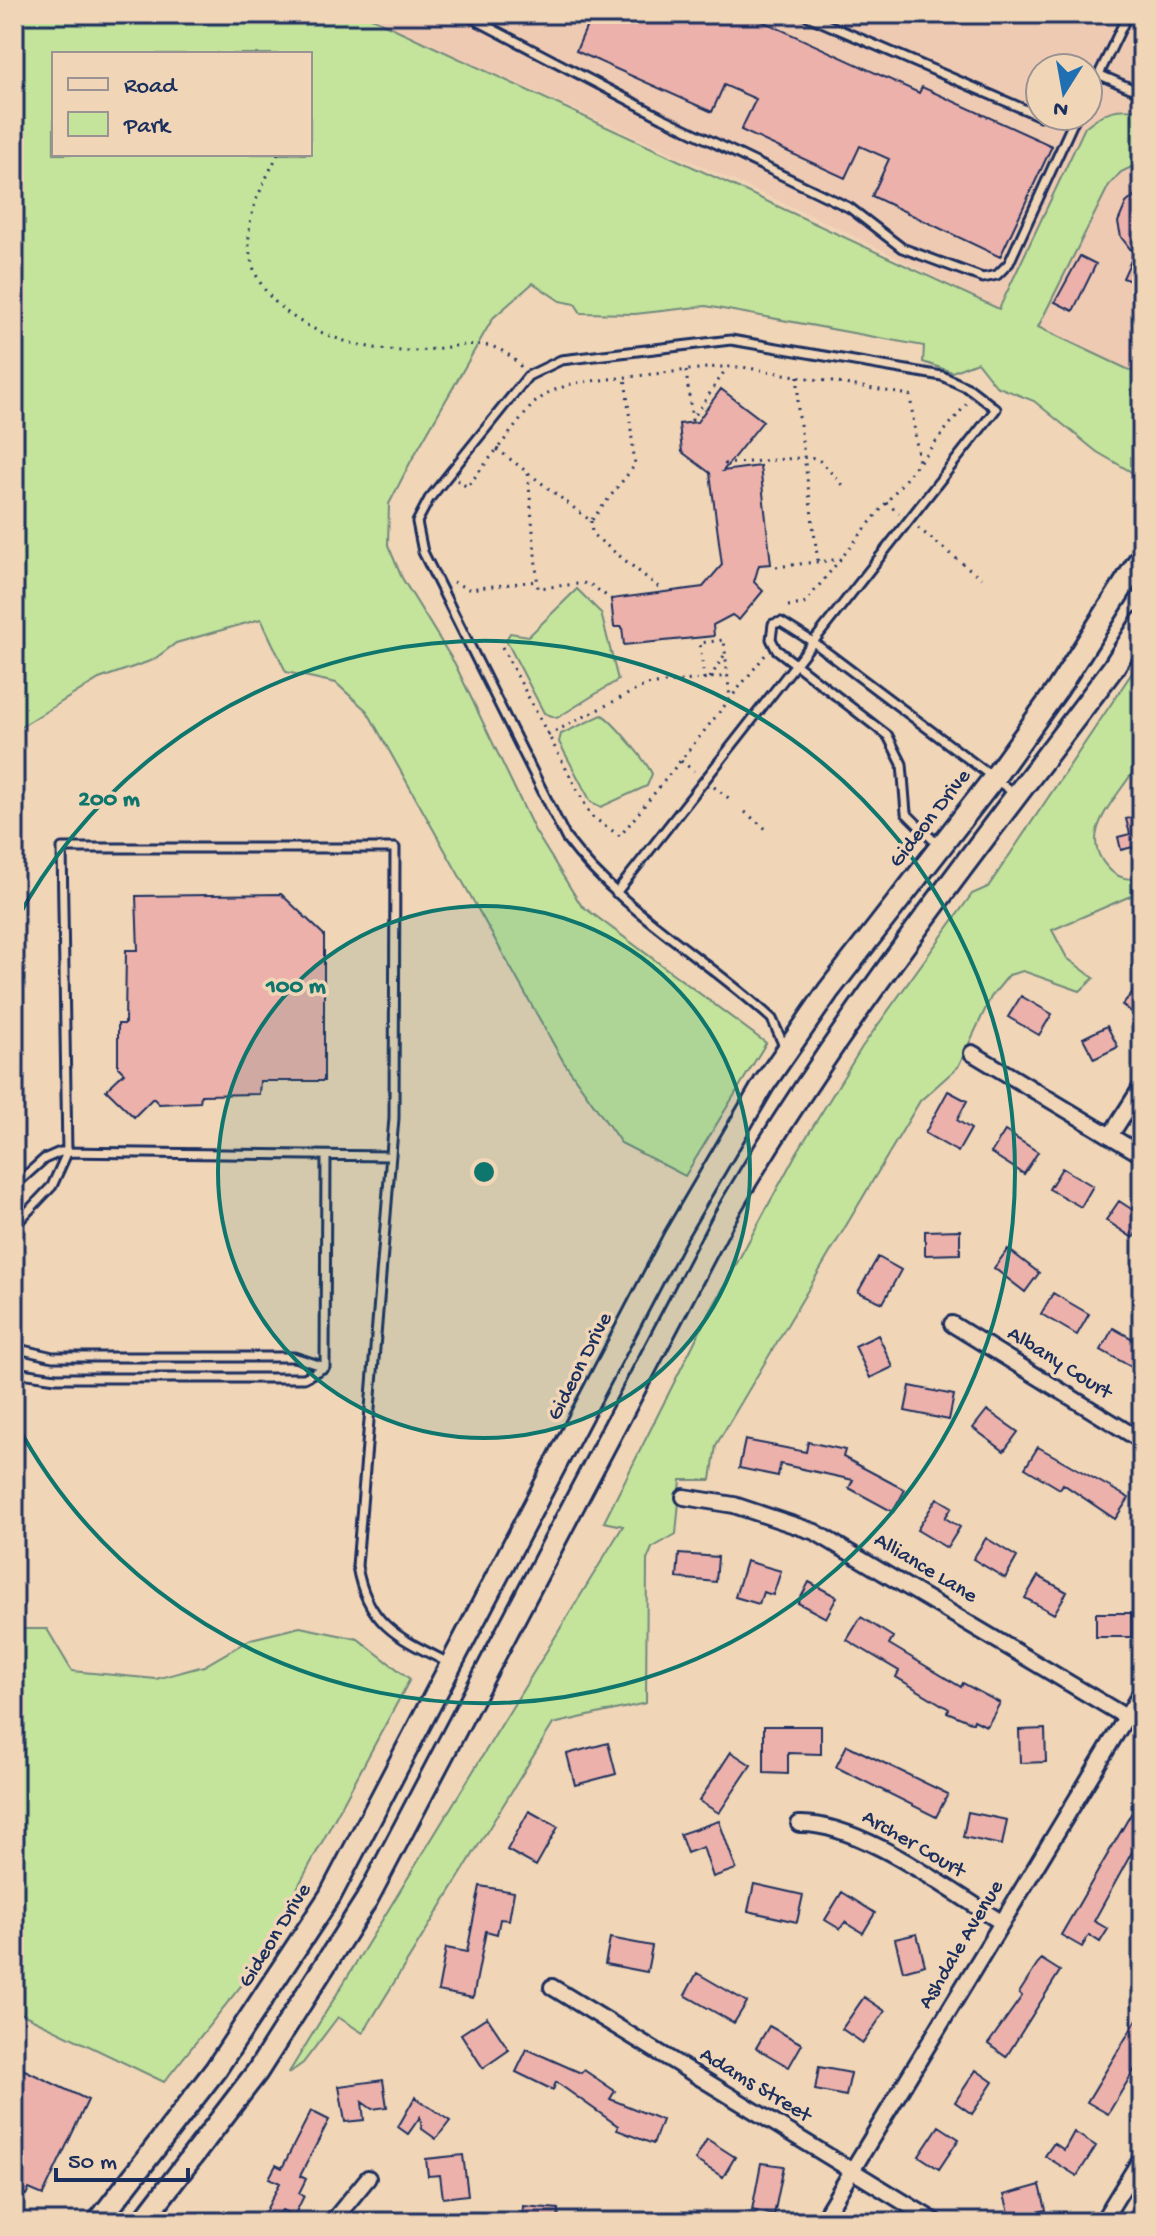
<svg xmlns="http://www.w3.org/2000/svg" width="1156" height="2236" viewBox="0 0 1156 2236" font-family="'Gochi Hand',sans-serif">
<rect width="100%" height="100%" fill="#f0d5b7"/>
<filter id="ink" filterUnits="userSpaceOnUse"><feTurbulence type="fractalNoise" baseFrequency=".0125" numOctaves="2"/><feDisplacementMap in="SourceGraphic" scale="16" xChannelSelector="R" yChannelSelector="G"/><feConvolveMatrix kernelMatrix="1 2 1 2 8 2 1 2 1" color-interpolation-filters="sRGB"/></filter>
<g filter="url(#ink)">
<!-- built -->
<path fill="#efcab3" fill-rule="evenodd" d="M363 14H1142V111L1123 107 1085 127 1000 309 821 220ZM1040 68H1088V116H1040Z
M1137 162H1142V376L1038 327 1109 185 1121 172Z"/>
<!-- green -->
<path fill="#c4e39b" stroke="#70897c" stroke-width="2" fill-rule="evenodd" d="M14 14H363L999 309 1085 127C1104 111 1117 106 1142 111V162L1121 172 1109 185 1038 327 1142 376V478L1097 452 1034 401 996 386 977 362 952 372 923 362 924 346 706 306 635 314 581 313 575 304 560 301 533 283 493 318 411 461 389 504 388 545 402 578 455 664 535 831 581 905 766 1043 685 1176 621 1143 563 1061 367 711 336 683 286 672 261 619 176 643 153 660 99 679 14 731ZM310 54V154H54V54Z
M577 589 601 613 618 680 557 718 544 713 506 640 510 633 529 636Z
M1142 658C1142 682 1147 731 1142 752 1133 788 1070 828 1108 868 1118 879 1129 880 1142 878V891L1052 930 1067 958 1094 978 1080 991 1023 971 1009 975 991 997 958 1067 920 1101 716 1445 711 1480H681L676 1534 652 1548 647 1560 646 1703 553 1724 363 2033 338 2017 303 2063 288 2074 623 1526 604 1522 701 1329 796 1154 862 1047 972 894 988 887Z
M602 715C612 720 647 762 652 774L647 786 601 807 591 802 559 742 561 734Z
M300 1627 358 1639 410 1679 252 1972 164 2082 14 2010V1629H47L72 1671 156 1679 204 1666 251 1639Z"/>
<!-- building -->
<path fill="#ecb1ab" stroke="#1b2f5e" stroke-width="2" d="M592 14H747L919 93 922 87 1052 146 1000 257 872 196 889 159 860 146 845 178 741 130 756 99 724 85 712 112 576 51Z
M1142 189V286L1123 278 1134 254 1121 237 1118 222 1126 203Z
M1080 256 1096 264 1073 311 1055 302Z
M721 389 763 421 723 471 760 466 771 564 759 565 754 582 763 591 739 620 732 615 713 625 714 636 624 645 622 627H614L611 599 703 587 722 565 710 473 682 452 679 424 697 422Z
M1142 815V861H1136L1133 847 1121 850 1118 837 1130 834 1126 819Z
M281 894 324 935V1081H260L259 1094 201 1095 200 1102 159 1104 153 1098 134 1117 106 1090 124 1073 118 1067V1024H125L126 950H138L136 896Z
M1142 981V1022L1122 1005Z
M1021 996 1052 1014 1039 1035 1008 1017Z
M1107 1026 1118 1047 1094 1059 1083 1038Z
M948 1091 967 1101 957 1120 971 1129 958 1152 925 1133Z
M1005 1131 1038 1152 1024 1174 991 1153Z
M1062 1168 1093 1186 1081 1207 1049 1189Z
M1119 1201 1142 1216V1224L1133 1238 1106 1220Z
M960 1230V1254L925 1255V1231Z
M1008 1249 1039 1273 1025 1292 994 1268Z
M878 1257 901 1270 883 1303 858 1292Z
M1053 1293 1089 1314 1077 1335 1041 1314Z
M1113 1328 1142 1344V1357L1135 1369 1101 1350Z
M878 1335 893 1367 870 1378 855 1346Z
M910 1386 954 1395 949 1420 905 1411Z
M987 1410 1018 1432 1004 1451 973 1428Z
M745 1440 806 1452 808 1442 845 1450 843 1457 905 1490 893 1512 849 1488 853 1480 780 1464 778 1476 739 1468Z
M1038 1447 1129 1498 1115 1519 1063 1484 1060 1489 1025 1468Z
M937 1498 952 1507 945 1518 960 1527 947 1548 917 1530Z
M986 1538 1017 1557 1005 1578 973 1559Z
M679 1554 718 1557 716 1582 677 1578Z
M746 1561 781 1571 773 1595 763 1592 759 1604 735 1597Z
M1038 1576 1067 1592 1054 1614 1025 1598Z
M809 1582 837 1597 826 1618 798 1603Z
M1096 1613H1131V1637H1096Z
M861 1617 893 1637 889 1644 961 1687 963 1683 1000 1703 989 1723 986 1726 974 1720 973 1723 947 1712 949 1709 896 1677 899 1671 847 1640Z
M764 1726H821V1754L788 1753V1774L764 1773Z
M1045 1729 1046 1762 1020 1763 1019 1730Z
M608 1743 616 1774 575 1785 567 1754Z
M847 1745 948 1794 936 1817 836 1767Z
M731 1752 751 1765 719 1813 699 1801Z
M1142 1795V1834L1094 1921 1108 1929 1100 1942 1089 1935 1082 1947 1061 1935Z
M529 1811 558 1827 536 1866 507 1850Z
M968 1812 1007 1820 1002 1845 963 1837Z
M719 1821 736 1869 713 1877 703 1847 687 1853 680 1834Z
M754 1884 803 1895 797 1922 748 1911Z
M480 1886 514 1892 509 1920 500 1919 497 1934 486 1931 473 1998 438 1991 446 1948 467 1952Z
M842 1892 875 1913 863 1933 845 1922 840 1929 825 1920Z
M917 1934 925 1965 903 1971 895 1939Z
M610 1938 652 1946 647 1972 605 1964Z
M1041 1959 1060 1971 1006 2057 988 2044 1022 1996 1019 1993Z
M697 1973 747 2002 734 2023 685 1995Z
M864 1997 885 2011 863 2043 842 2029Z
M1142 2011V2057L1108 2114 1087 2102Z
M487 2017 509 2050 483 2068 461 2034Z
M769 2026 802 2044 789 2067 756 2048Z
M527 2049 581 2073 584 2070 615 2091 610 2099 662 2120 653 2144 617 2130 618 2126 556 2082 553 2090 516 2072Z
M14 2065 88 2100 43 2195 29 2189 26 2195 14 2190Z
M819 2067 851 2073 846 2096 815 2090Z
M976 2070 993 2082 972 2114 955 2102Z
M383 2080 387 2107 372 2109 362 2102 364 2120 345 2122 339 2086Z
M415 2097 450 2121 436 2139 422 2129 420 2117 408 2134 398 2127Z
M311 2111 329 2120 300 2176 306 2179 299 2193 304 2196 294 2216 282 2210 273 2222H260L280 2183 269 2178 276 2165 282 2168Z
M939 2126 959 2139 939 2169 919 2156Z
M1074 2132 1096 2146 1077 2176 1045 2156 1054 2143 1064 2150Z
M707 2139 735 2157 723 2177 695 2160Z
M463 2155 468 2195 443 2198 440 2175 428 2176 426 2159Z
M761 2163 784 2166 774 2215 752 2210Z
M1040 2185 1046 2210 1011 2219 1004 2195Z
M523 2206 559 2209 558 2222H522Z"/>
<g fill="none" stroke-linecap="round" stroke-linejoin="round">
<defs>
<path id="lane" d="M464 14 663 118 850 208 902 248 983 278 997 275 1009 263 1076 116
M803 14 1040 116
M1100 75 1142 93
M1088 97 1128 14
M938 845 906 813 902 764 888 736 776 649 771 639 773 624 781 622 813 642 1015 794
M616 893 996 409 970 389 942 376 731 340 561 360 528 376 429 499 417 522 423 552 566 838C622 912 705 957 772 1019L784 1046
M14 1186 44 1159 60 1152 391 1156
M14 1226 52 1186 67 1153 62 848H395L394 1118 357 1566C367 1626 401 1639 451 1664
M14 1348 53 1357H294L325 1367
M325 1367 326 1156
M14 1372 56 1378H304L325 1367"/>
<path id="street" d="M972 1053 1142 1155
M1110 1136 1142 1086
M952 1324 1142 1441
M684 1497 734 1505 815 1532 1126 1717
M799 1824C860 1822 947 1889 1001 1922
M552 1987 936 2222
M332 2222 368 2178
M821 2222 1142 1691
M1102 2222 1142 2157"/>
<path id="secondary" d="M98 2222 216 2069 330 1896 675 1236 764 1084 829 990 994 778 1057 690 1142 556
M142 2222 257 2072 367 1899 723 1220C836 1024 978 848 1113 668L1142 622"/>
</defs>
<!-- lane casing -->
<use href="#lane" stroke="#1b2f5e" stroke-width="13"/>
<!-- street casing -->
<use href="#street" stroke="#1b2f5e" stroke-width="20"/>
<!-- secondary casing -->
<use href="#secondary" stroke="#1b2f5e" stroke-width="26"/>
<!-- path -->
<path stroke="#1b2f5e" stroke-width="3" stroke-dasharray="2 6" stroke-linecap="butt" d="M216 54H220
M278 154C266 179 250 206 249 234 244 312 336 348 402 351 449 353 489 327 521 367
M686 371 692 420 726 369
M798 376V409L818 562
M497 449 591 521 635 465 625 377
M724 464 811 457 820 461 847 489
M528 474 538 588 588 583 611 599
M457 480 467 487 533 404 549 392 574 383 716 367H742L910 395 919 463
M886 503 899 513
M591 521 592 534 661 589
M918 528 981 578
M776 567 841 559
M453 582 468 589 537 581
M788 606 804 604 968 402
M502 647 591 816 620 836 766 654
M710 678 725 654
M704 679 700 643 724 640 730 699
M548 735 646 685 728 676
M681 761 694 771
M714 787 730 799
M745 812 766 829"/>
<!-- lane -->
<use href="#lane" stroke="#f0d5b7" stroke-width="7"/>
<!-- street -->
<use href="#street" stroke="#f0d5b7" stroke-width="14"/>
<!-- secondary -->
<use href="#secondary" stroke="#f0d5b7" stroke-width="20"/>
</g>
</g>
<!-- distance rings -->
<circle cx="484" cy="1172" r="266" fill="#0f766e" fill-opacity=".12"/>
<g fill="none" stroke="#0f766e" stroke-width="4">
<circle cx="484" cy="1172" r="266"/>
<path d="M15 923A531 531 0 1 1 15 1421"/>
</g>
<g text-anchor="middle" dominant-baseline="central" stroke-width="7" stroke-linejoin="round" paint-order="stroke">
<!-- street labels -->
<g font-size="22" fill="#1b2f5e" stroke="#f0d5b7">
<text transform="translate(931 819) rotate(-52)">Gideon Drive</text>
<text transform="translate(1059 1364) rotate(32)">Albany Court</text>
<text transform="translate(581 1367) rotate(-63)">Gideon Drive</text>
<text transform="translate(925 1569) rotate(31)">Alliance Lane</text>
<text transform="translate(913 1845) rotate(30)">Archer Court</text>
<text transform="translate(276 1936) rotate(-58)">Gideon Drive</text>
<text transform="translate(962 1945) rotate(-59)">Ashdale Avenue</text>
<text transform="translate(755 2086) rotate(31)">Adams Street</text>
</g>
</g>
<circle cx="484" cy="1172" r="12" fill="#0f766e" stroke="#f0d5b7" stroke-width="4"/>
<g font-size="24" text-anchor="middle" font-weight="bold" fill="#0f766e" stroke="#f0d5b7" stroke-width="7" stroke-linejoin="round" paint-order="stroke">
<text x="109" y="805">200 m</text>
<text x="296" y="992">100 m</text>
</g>
<!-- margin -->
<rect width="1156" height="2236" fill="none" stroke="#f0d5b7" stroke-width="48"/>
<rect x="24" y="24" width="1108" height="2188" fill="none" stroke="#1b2f5e" stroke-width="3" filter="url(#ink)"/>
<!-- legend -->
<rect x="52" y="52" width="260" height="104" fill="#f0d5b7" stroke="#9b9393" stroke-width="2"/>
<rect x="68" y="78" width="40" height="12" fill="#f0d5b7" stroke="#9b9393" stroke-width="2"/>
<text x="124" y="92" font-size="24" fill="#1b2f5e">Road</text>
<rect x="68" y="112" width="40" height="24" fill="#c4e39b" stroke="#9b9393" stroke-width="2"/>
<text x="124" y="132" font-size="24" fill="#1b2f5e">Park</text>
<!-- north arrow -->
<g transform="translate(1064 92) rotate(191)"><circle r="38" fill="#f0d5b7" stroke="#9b9393" stroke-width="2"/>
<path d="M0-6L14 30L0 20L-14 30Z" fill="#1f6fb2"/>
<text y="-12" font-size="22" font-weight="bold" text-anchor="middle" fill="#1b2f5e">N</text>
</g>
<!-- scale -->
<path d="M56 2168v12h132v-12" fill="none" stroke="#1b2f5e" stroke-width="4"/>
<text x="68" y="2168" font-size="24" fill="#1b2f5e" stroke="#f0d5b7" stroke-width="6" paint-order="stroke">50 m</text>
</svg>
